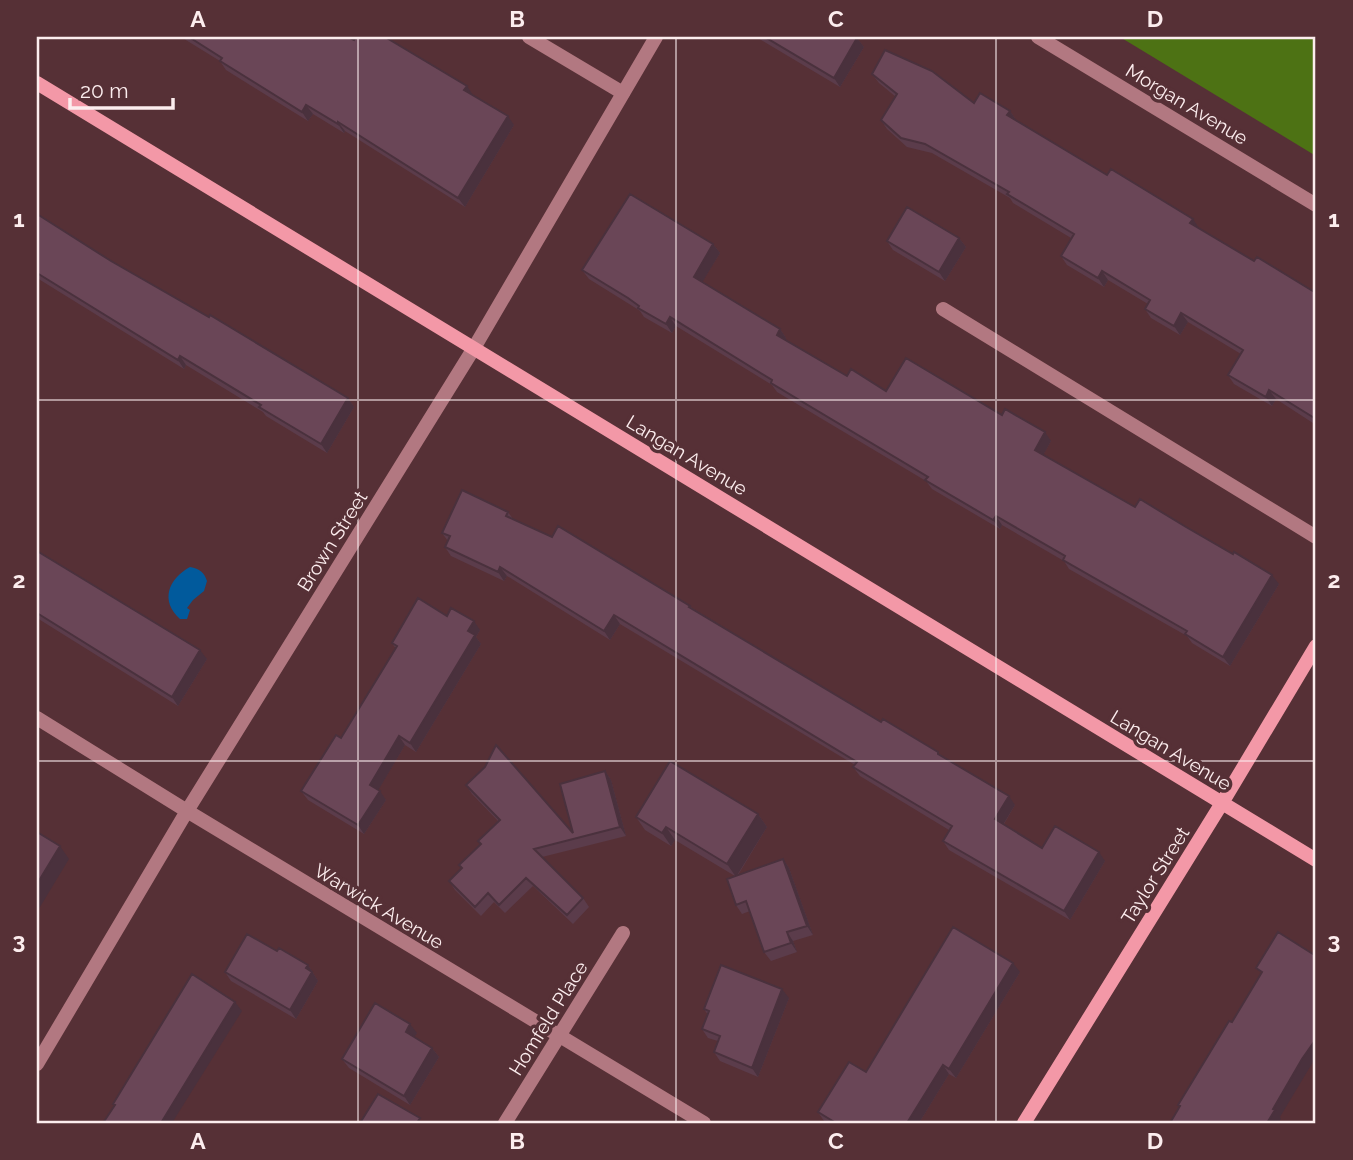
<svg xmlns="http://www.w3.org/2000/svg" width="1353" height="1160" viewBox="0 0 1353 1160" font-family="Raleway,sans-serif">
<rect width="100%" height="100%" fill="#563036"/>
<!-- green -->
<path fill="#4d7214" d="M1120 37H1316V156Z"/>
<!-- water -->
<path fill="#015a9c" d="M190 567C200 569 204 572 207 581L204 591 193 600 187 608 190 610 187 619H180C160 601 168 579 190 567Z"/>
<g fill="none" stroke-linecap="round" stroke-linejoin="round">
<!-- lane -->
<path stroke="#b27881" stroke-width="14" d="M529 37 623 93
M943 309 1316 537"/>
<!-- street -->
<path stroke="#b27881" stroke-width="14" d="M1038 37 1316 205
M37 718 187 811 704 1123
M37 1064 187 811 474 348 656 37
M505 1123 623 933"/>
<!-- secondary -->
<path stroke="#f398a7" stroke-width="14" d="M37 83 1316 860
M1024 1123 1222 803 1316 646"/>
</g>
<!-- wall -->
<path fill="#5b3c4b" d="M181 37H348L473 95 514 125 465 207 345 131 344 133 313 114 308 121 226 70 220 61Z
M756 37H856L864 47 840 87Z
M872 74 974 103 1010 111 1016 120 1107 175 1254 261 1316 293V425L1276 399 1272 406 1234 384 1228 375 1241 354 1188 322 1180 335 1151 318 1145 309 1148 304 1108 280 1104 287 1067 265 1061 256 1071 238 1013 203 1010 198 932 153 907 147 887 129 881 120 896 97 879 83Z
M37 214 111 261 348 398 354 407 327 453 266 416 263 412 186 365 184 369 37 278Z
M959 238 966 247 945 281 893 250 887 241Z
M713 244 720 253 702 282 780 329 786 338 785 340 847 376 886 391 1002 415 1051 441 1043 455 1135 507 1279 584 1230 666 1192 643 1187 636 1069 569 1064 561 1002 525 1000 529 932 489 926 481 777 392 772 385 676 326 672 333 644 317 640 311 634 307 589 279 582 270Z
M508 512 513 519 690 606 692 608 881 722 941 755 1015 805 1004 824 1042 848 1105 861 1070 920 949 850 943 841 949 830 860 776 853 767 855 765 620 624 610 640 507 576 504 581 451 556 445 547 448 541 442 533Z
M37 551 207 659 178 706 37 618Z
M447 616 480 630 476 637 481 644 416 752 405 745 378 790 386 800 364 834 308 800 301 791 341 738 396 649 392 643Z
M605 771 611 780 626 836 542 857 583 898 589 907 573 924 533 886 505 913 494 902 481 916 455 890 449 881 462 868 480 844 478 841 498 821 472 794 466 785 573 833Z
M758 814 767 827 738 875 783 859 789 868 813 935 793 941 797 952 771 961 764 952 750 911 742 914 736 905 735 876 675 840 671 846 645 830 636 817Z
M277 951 308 965 318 981 296 1019 231 981 225 972Z
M1020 972 956 1078 949 1074 919 1123H828L824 1121 818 1112 866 1072Z
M789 998 758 1077 720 1061 714 1052 718 1041 708 1038 702 1029 708 1015 704 1009Z
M417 1033 414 1037 432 1048 439 1057 410 1105 349 1068 342 1059Z"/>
<!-- shaded-wall -->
<path fill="#4a313d" d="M857 38 864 47 840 87 834 78Z
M467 86 473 95 464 90Z
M306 105 313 114 308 121 302 112Z
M1010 111 1016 120 1014 124 1007 115Z
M508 116 514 125 465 207 458 198Z
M338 122 345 131 344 133 338 124Z
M1193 219 1199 228 1190 223Z
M959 238 966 247 945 281 939 272Z
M713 244 720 253 700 286 694 277Z
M1102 271 1108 280 1104 287 1098 278Z
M1181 313 1188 322 1180 335 1174 326Z
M670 317 676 326 672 333 666 324Z
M780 329 786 338 783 344 777 335Z
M180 356 186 365 184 369 178 360Z
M1269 390 1276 399 1272 406 1266 397Z
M348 398 354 407 327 453 321 444Z
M1045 432 1051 441 1041 459 1035 450Z
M996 516 1002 525 1000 529 993 520Z
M500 567 507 576 504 581 498 572Z
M1272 575 1279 584 1230 666 1223 657Z
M614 615 620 624 610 640 604 631Z
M474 621 480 630 476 637 481 644 416 752 410 743Z
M200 650 207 659 178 706 172 697Z
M399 736 405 745 376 794 370 785Z
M605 771 611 780 626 836 620 827Z
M380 791 386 800 364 834 358 825Z
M1009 796 1015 805 1001 828 995 819Z
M758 814 767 827 736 877 727 864Z
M666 827 675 840 671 846 662 833Z
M60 846 69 859 37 912V884Z
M1099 852 1105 861 1070 920 1064 911Z
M783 859 789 868 813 935 807 926Z
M787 932 793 941 797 952 791 943Z
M1013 963 1020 972 956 1078 949 1069Z
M308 965 318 981 296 1019 290 1010Z
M782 989 789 998 758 1077 752 1068Z
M235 1002 242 1011 172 1123H161Z
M410 1024 417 1033 412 1041 406 1032Z
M1316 1039V1057L1280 1117 1281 1119 1278 1123H1267L1273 1109 1302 1059Z
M432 1048 439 1057 410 1105 404 1096Z
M943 1065 949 1074 919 1123H907Z"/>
<!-- building -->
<path fill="#6a4657" stroke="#4a313d" stroke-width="2" d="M189 37H348L354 40 356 37H385L467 86 464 90 508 116 458 198 338 122V124L306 105 302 112 220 61 222 58Z
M765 37H856L857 38 834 78Z
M885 50 932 71 974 103 980 93 1010 111 1007 115 1107 175 1111 169 1193 219 1190 223 1254 261 1257 257 1316 293V297L1315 300 1316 301V419L1269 390 1266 397 1228 375 1243 350 1181 313 1174 326 1145 309 1150 300 1102 271 1098 278 1061 256 1074 234 1007 194 1009 192 925 144 901 138 881 120 897 94 872 74Z
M630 194 713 244 694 277 780 329 777 335 847 376 851 369 886 391 906 358 1002 415 1005 409 1045 432 1035 450 1135 507 1140 499 1186 527 1233 554 1234 552 1272 575 1223 657 1185 634 1187 631 1063 560 1065 556 996 516 993 520 925 480 928 477 771 383 772 380 670 317 666 324 638 308 639 306 628 298 582 270Z
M907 207 959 238 939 272 887 241Z
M37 214 111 261 209 317 210 315 348 398 321 444 259 407 261 405 180 356 178 360 37 273Z
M462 490 508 512 506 516 552 537 558 526 690 606 689 607 881 722 883 719 938 752V754L1009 796 995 819 1042 848 1055 826 1099 852 1064 911 943 841 952 826 853 767 857 762 614 615 604 631 500 567 498 572 445 547 450 536 442 533Z
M37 551 200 650 172 697 37 613Z
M418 598 447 616 451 608 474 621 468 631 475 635 410 743 399 736 370 785 380 791 358 825 301 791 336 735 341 738 397 646 392 643Z
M496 745 573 833 560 784 605 771 620 827 534 849 583 898 567 915 526 878 499 905 488 893 475 907 449 881 462 868 459 865 481 844 478 841 500 820 466 785 485 767Z
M670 761 758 814 727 864 666 827 662 833 636 817Z
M37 832 60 846 37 884Z
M783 859 807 926 787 932 791 943 764 952 746 901 736 905 727 879Z
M953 927 1013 963 949 1069 943 1065 907 1123H836L818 1112 849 1062 866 1072Z
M1278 932 1316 956V1039L1302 1059 1273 1109 1275 1110 1267 1123H1170L1180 1106 1178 1105 1229 1021 1232 1022 1262 972 1256 968Z
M247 934 277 951 279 948 308 965 306 968 312 972 290 1010 225 972Z
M721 965 782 989 752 1068 714 1052 720 1036 702 1029 709 1011 704 1009Z
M192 974 235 1002 161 1123H103L115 1105 113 1104Z
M375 1003 410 1024 406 1032 432 1048 404 1096 342 1059Z
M378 1094 420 1118 417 1123H360Z"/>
<!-- grid -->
<path fill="none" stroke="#fcedee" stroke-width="2" stroke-opacity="0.55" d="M358 37V1123M676 37V1123M996 37V1123M37 400H1316M37 761H1316"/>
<g text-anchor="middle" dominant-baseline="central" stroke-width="7" stroke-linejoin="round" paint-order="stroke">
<!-- street labels -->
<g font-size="19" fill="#fcedee" stroke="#563036">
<text transform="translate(1187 104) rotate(31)">Morgan Avenue</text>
<text transform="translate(687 455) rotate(31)">Langan Avenue</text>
<text transform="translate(332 541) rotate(-58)">Brown Street</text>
<text transform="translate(1171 750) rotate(31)">Langan Avenue</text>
<text transform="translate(1155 875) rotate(-58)">Taylor Street</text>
<text transform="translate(379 906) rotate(31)">Warwick Avenue</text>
<text transform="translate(548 1018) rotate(-58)">Homfeld Place</text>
</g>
</g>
<!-- border -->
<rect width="1353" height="1160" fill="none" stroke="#563036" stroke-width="77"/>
<!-- scale -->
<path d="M70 98v10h103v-10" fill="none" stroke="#fcedee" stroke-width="3.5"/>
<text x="80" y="98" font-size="21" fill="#fcedee" stroke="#563036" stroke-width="5" paint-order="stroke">20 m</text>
<rect x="38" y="38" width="1276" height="1084" fill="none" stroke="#fcedee" stroke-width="2.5"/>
<g font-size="23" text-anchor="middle" font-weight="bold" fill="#fcedee">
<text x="198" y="27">A</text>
<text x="517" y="27">B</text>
<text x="836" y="27">C</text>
<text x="1155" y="27">D</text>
<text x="19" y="227">1</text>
<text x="1334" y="227">1</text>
<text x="19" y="588">2</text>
<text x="1334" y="588">2</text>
<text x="19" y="949">3</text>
<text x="1334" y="949">3</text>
<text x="198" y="1149">A</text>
<text x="517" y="1149">B</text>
<text x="836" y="1149">C</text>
<text x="1155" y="1149">D</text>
</g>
</svg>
